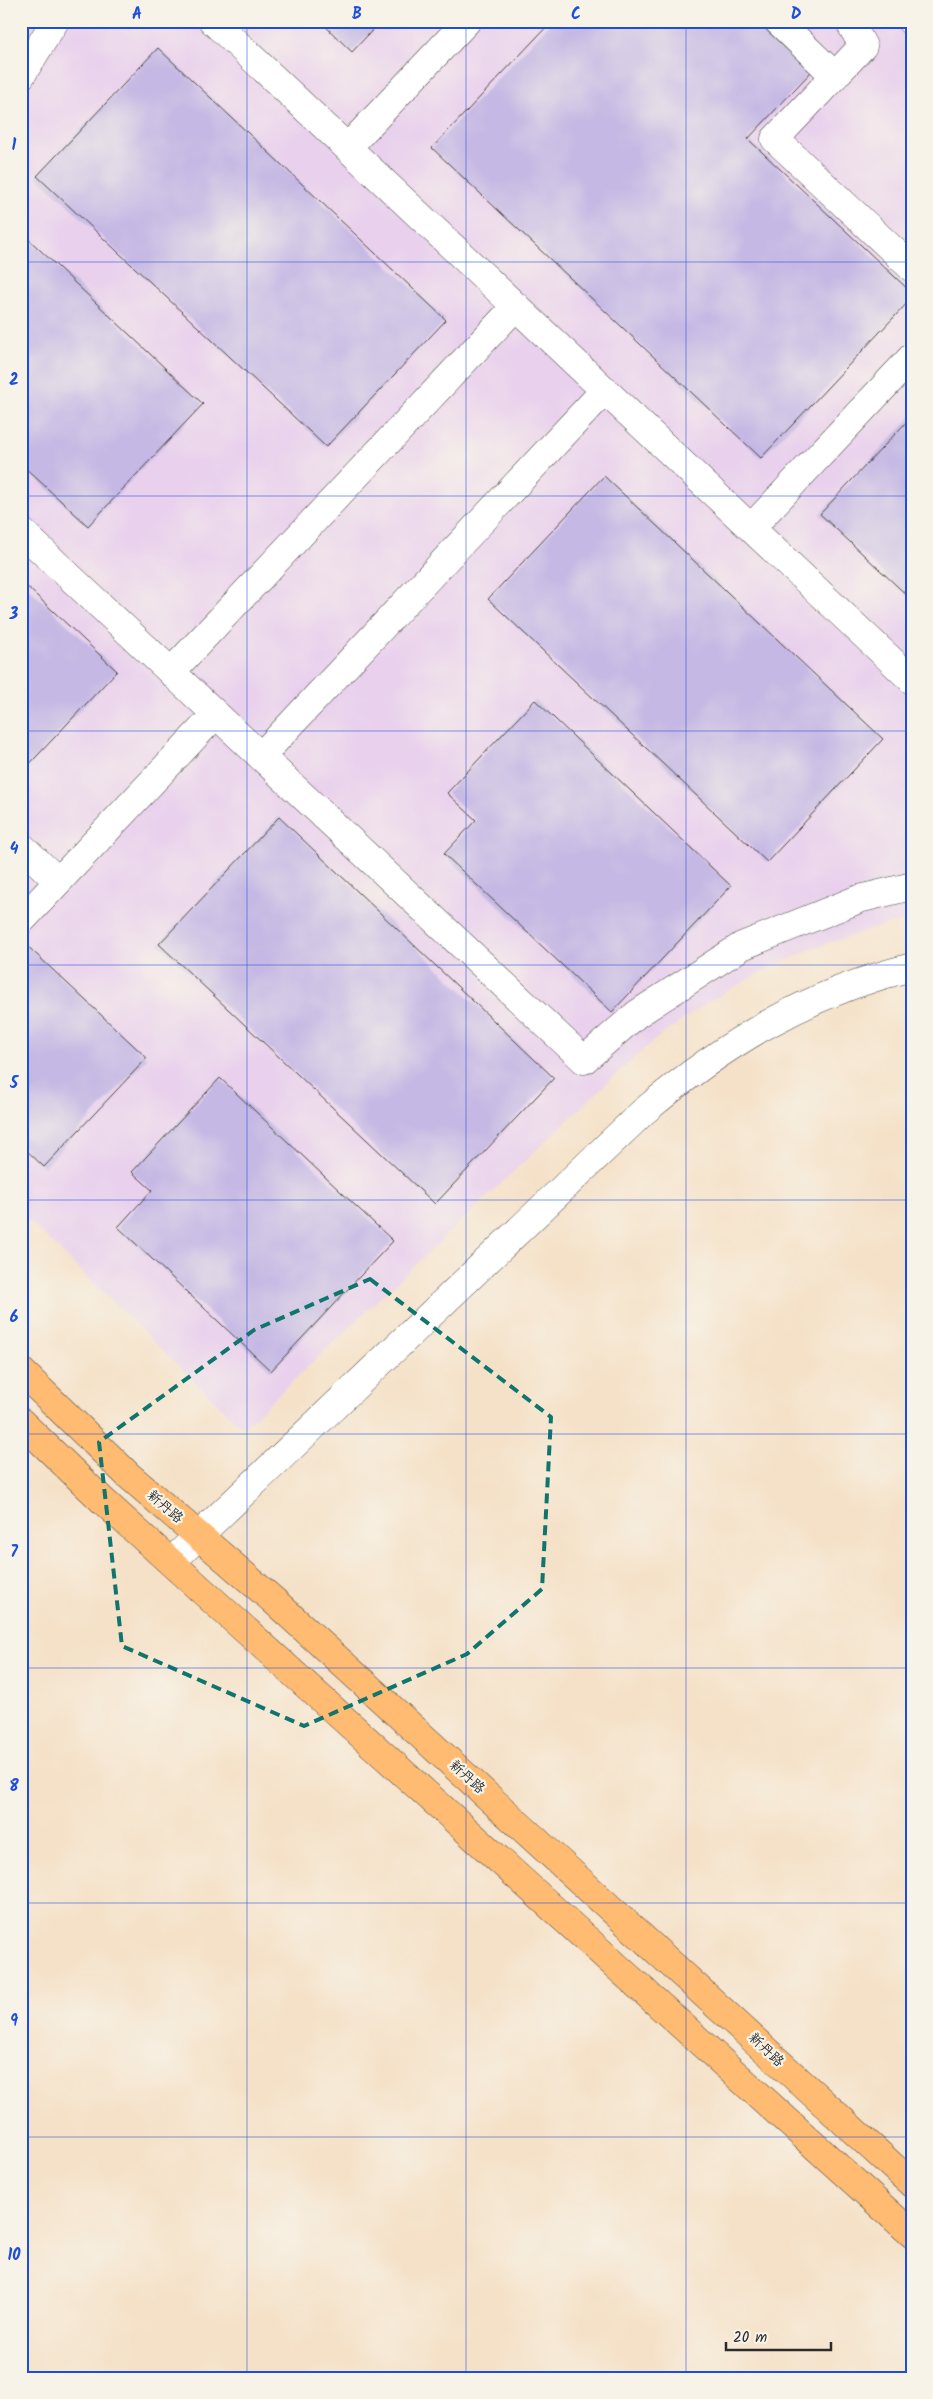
<svg xmlns="http://www.w3.org/2000/svg" width="933" height="2399" viewBox="0 0 933 2399" font-family="Kalam,'LXGW WenKai TC',sans-serif">
<rect width="100%" height="100%" fill="#f7f3e8"/>
<filter id="ink" filterUnits="userSpaceOnUse"><feTurbulence type="fractalNoise" baseFrequency=".02" numOctaves="2"/><feDisplacementMap in="SourceGraphic" scale="10" xChannelSelector="R" yChannelSelector="G"/><feConvolveMatrix kernelMatrix="1 2 1 2 8 2 1 2 1" color-interpolation-filters="sRGB"/></filter>
<filter id="wash" filterUnits="userSpaceOnUse"><feTurbulence type="fractalNoise" baseFrequency=".0096" numOctaves="4" result="noise"/><feDisplacementMap in="SourceGraphic" scale="20" xChannelSelector="R" yChannelSelector="G"/><feGaussianBlur stdDeviation="1.12" result="paint"/><feColorMatrix in="noise" values="0 0 0 0 0 0 0 0 0 0 0 0 0 0 0 0 0 1.4 0 .05"/><feComposite in="paint" operator="in"/></filter>
<g filter="url(#wash)">
<rect width="100%" height="100%" fill="#f5e1c8"/>
<!-- built -->
<path fill="#e9d1ed" d="M21 21H912V918L868 930 811 949 757 974 705 1004 656 1039 612 1078 243 1428 21 1213Z"/>
<g id="blocks">
<!-- building -->
<path fill="#c5b8e4" d="M320 21H381L352 52Z
M552 21H757L811 72 748 139 912 293V298L761 458 432 148Z
M158 48 446 320 326 447 37 176Z
M21 232 203 404 88 526 21 464Z
M912 416V600L820 514Z
M604 476 883 739 767 862 488 599Z
M21 581 117 671 21 773Z
M535 700 731 886 612 1012 444 854 476 820 447 793Z
M279 817 554 1078 435 1204 159 944Z
M21 940 147 1058 44 1167 21 1145Z
M220 1078 393 1241 271 1371 118 1227 152 1190 132 1172Z"/>
</g>
</g>
<g filter="url(#ink)">
<use href="#blocks" fill-opacity="0" stroke="#494643" stroke-width="1"/>
<g fill="none" stroke-linecap="round" stroke-linejoin="round">
<defs>
<path id="minor" d="M213 21 912 680
M778 21 835 76
M849 21 863 46 775 139 912 268
M911 21 912 22
M21 76 55 21
M348 147 467 21
M751 528 912 357
M21 531 584 1060 637 1014 742 946 859 899 912 886
M171 672 516 306
M261 756 605 390
M21 846 58 881
M21 921 216 714
M171 1562 643 1112C725 1043 807 993 912 967"/>
<path id="major" d="M21 1371 128 1475 273 1600 912 2184
M21 1422 102 1500 912 2234"/>
</defs>
<!-- minor casing -->
<use href="#minor" stroke="#494643" stroke-width="29"/>
<!-- major casing -->
<use href="#major" stroke="#494643" stroke-width="29"/>
<!-- minor -->
<use href="#minor" stroke="#fff" stroke-width="28"/>
<!-- major -->
<use href="#major" stroke="#ffbb71" stroke-width="28"/>
</g>
</g>
<!-- marked area -->
<path fill="none" stroke="#0f766e" stroke-width="4" stroke-dasharray="10 6" stroke-linejoin="round" d="M370 1279 551 1417 542 1589 467 1654 304 1726 122 1646 99 1442 254 1330Z"/>
<!-- grid -->
<path fill="none" stroke="#1d4ed8" stroke-width="1" stroke-opacity="0.55" d="M247 21V2378M466 21V2378M686 21V2378M21 262H912M21 496H912M21 731H912M21 965H912M21 1200H912M21 1434H912M21 1668H912M21 1903H912M21 2137H912"/>
<g text-anchor="middle" dominant-baseline="central" stroke-width="4.5" stroke-linejoin="round" paint-order="stroke">
<!-- street labels -->
<g font-size="14" fill="#2b2b2b" stroke="#f7f3e8">
<text transform="translate(165 1507) rotate(41)">新丹路</text>
<text transform="translate(467 1777) rotate(42)">新丹路</text>
<text transform="translate(766 2050) rotate(43)">新丹路</text>
</g>
</g>
<!-- margin -->
<rect width="933" height="2399" fill="none" stroke="#f7f3e8" stroke-width="55"/>
<!-- scale -->
<path d="M726 2342v8h105v-8" fill="none" stroke="#2b2b2b" stroke-width="2.5"/>
<text x="733" y="2342" font-size="15" fill="#2b2b2b" stroke="#f7f3e8" stroke-width="4" paint-order="stroke">20 m</text>
<rect x="28" y="28" width="878" height="2344" fill="none" stroke="#1d4ed8" stroke-width="2"/>
<g font-size="16" text-anchor="middle" font-weight="bold" fill="#1d4ed8">
<text x="137" y="19">A</text>
<text x="357" y="19">B</text>
<text x="576" y="19">C</text>
<text x="796" y="19">D</text>
<text x="14" y="150">1</text>
<text x="14" y="385">2</text>
<text x="14" y="619">3</text>
<text x="14" y="854">4</text>
<text x="14" y="1088">5</text>
<text x="14" y="1322">6</text>
<text x="14" y="1557">7</text>
<text x="14" y="1791">8</text>
<text x="14" y="2026">9</text>
<text x="14" y="2260">10</text>
</g>
</svg>
